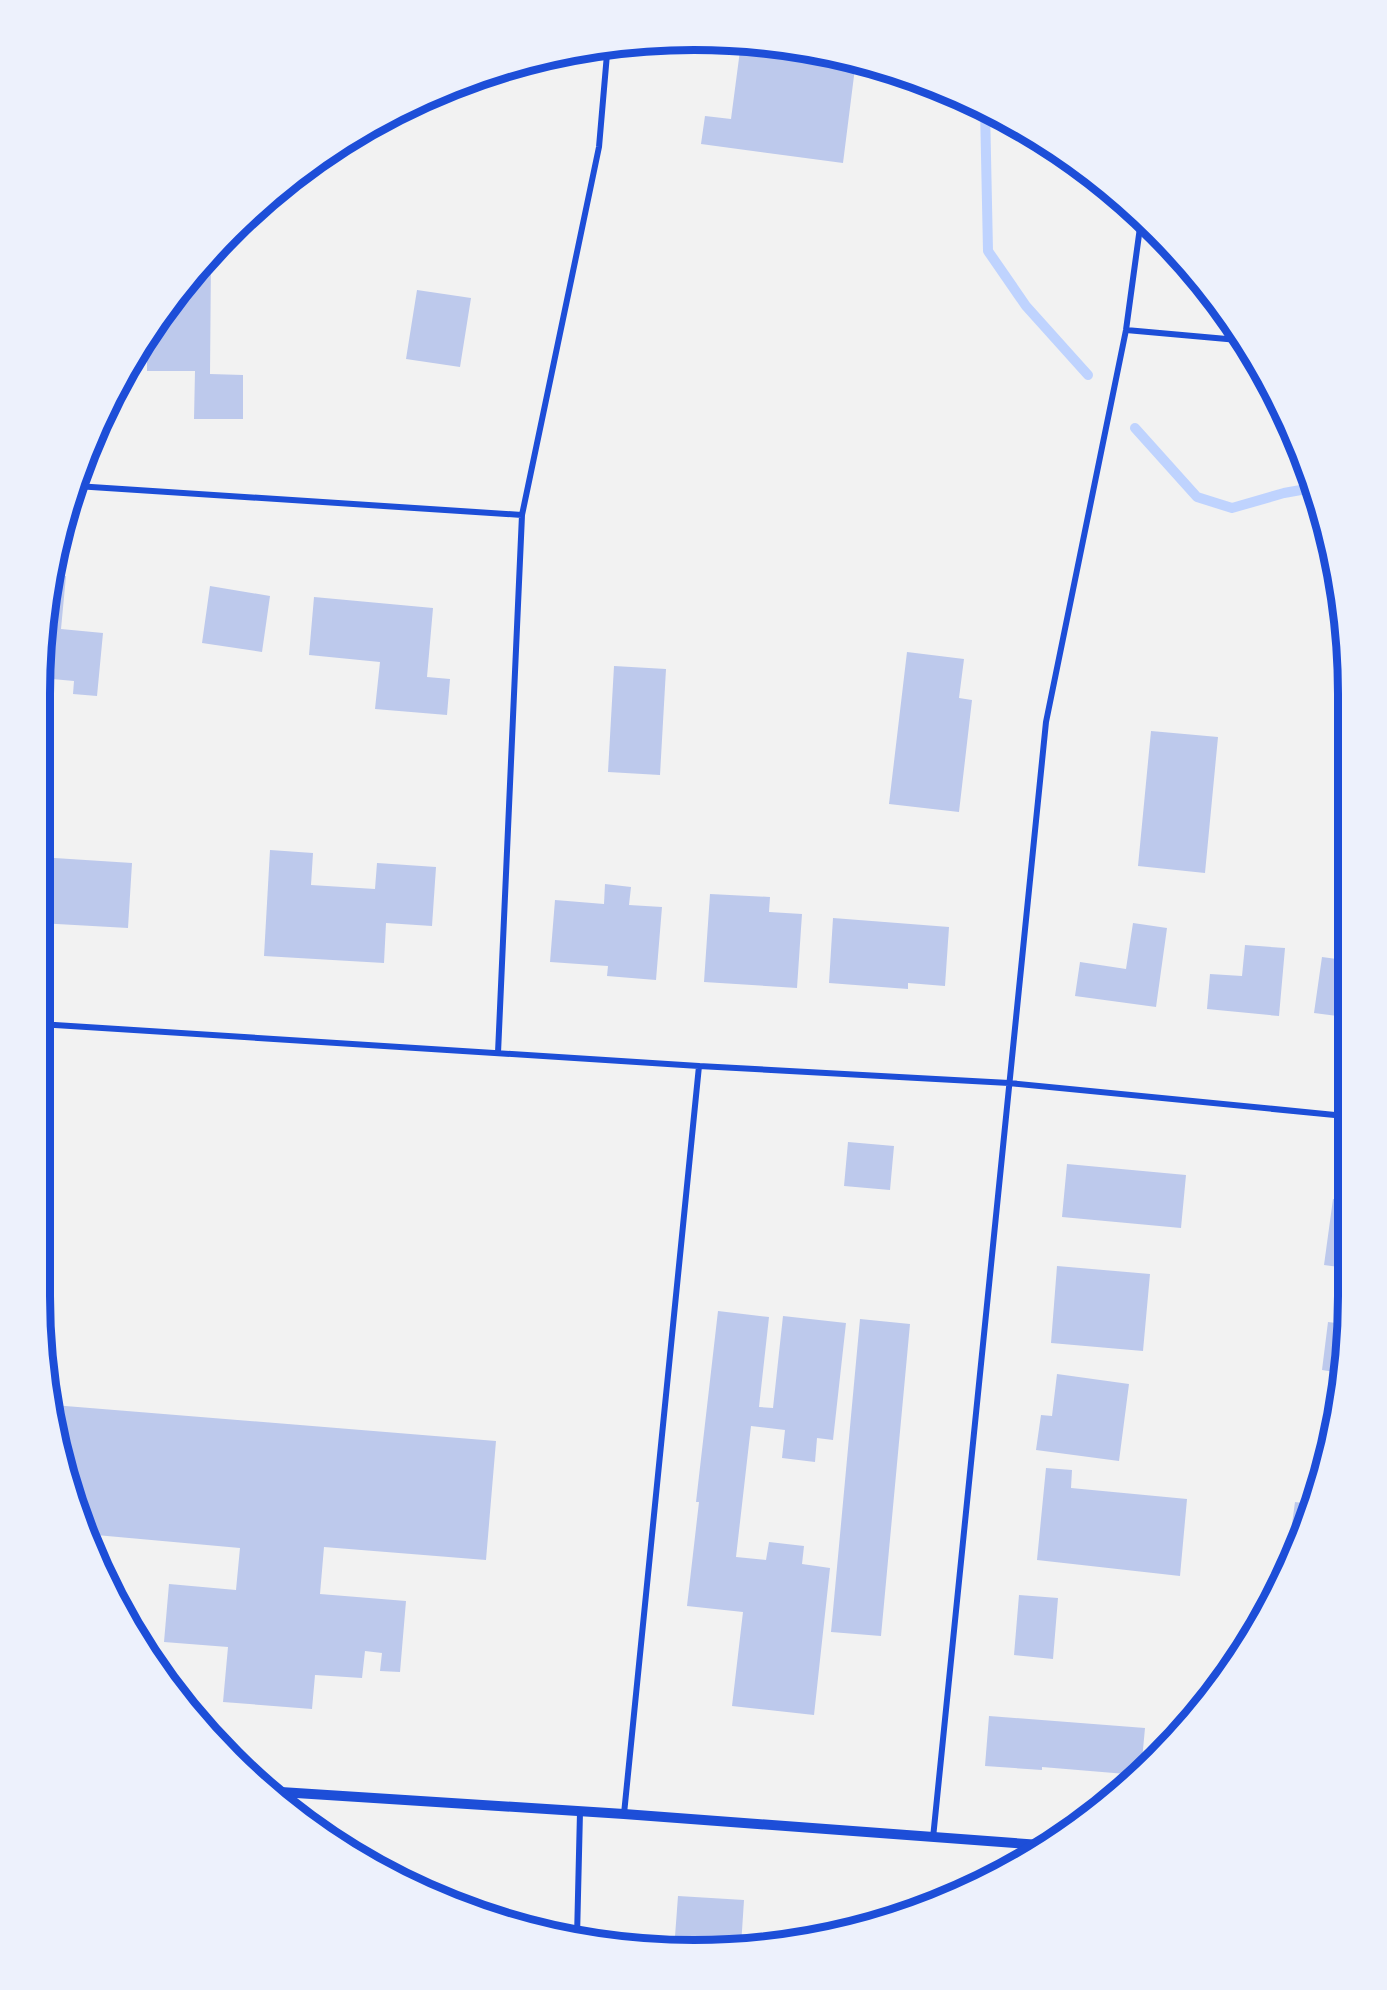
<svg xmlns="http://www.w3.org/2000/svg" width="1387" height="1990" viewBox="0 0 1387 1990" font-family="'Exo 2',sans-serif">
<rect width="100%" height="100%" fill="#f2f2f2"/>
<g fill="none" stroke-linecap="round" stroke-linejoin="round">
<!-- stream -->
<path stroke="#bfd3fe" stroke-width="10" d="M985 108 988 251 1026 306 1088 375
M1135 428 1197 497 1232 508 1284 493 1312 488"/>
</g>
<!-- building -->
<path fill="#bdc9ec" d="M741 43 856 60 843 163 701 144 705 116 731 119Z
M211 256 210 374 243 375V419H194L195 371H147V335L174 295Z
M417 290 471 298 460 367 406 359Z
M51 575 66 576 61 629 103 633 97 696 73 694 74 681 41 678Z
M210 586 270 596 262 652 202 643Z
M314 597 433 608 427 677 450 679 447 715 375 709 380 662 309 655Z
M907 652 964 659 959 698 972 700 959 812 889 804Z
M614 666 666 669 660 775 608 772Z
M1151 731 1218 737 1205 873 1138 866Z
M270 850 313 853 311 885 375 889 377 863 436 867 432 926 386 923 384 963 264 956Z
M39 857 132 863 128 928 39 923Z
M605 884 631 887 629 905 662 907 656 980 607 976 608 966 550 962 555 900 604 904Z
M710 894 770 897 769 912 802 914 797 988 704 982Z
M833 918 949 927 945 986 908 983V989L829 983Z
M1133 923 1167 928 1156 1007 1075 996 1080 962 1126 969Z
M1245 945 1285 948 1279 1016 1207 1009 1210 974 1242 976Z
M1322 957 1344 960 1345 1017 1314 1013Z
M848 1142 894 1146 890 1190 844 1186Z
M1067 1164 1186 1175 1181 1228 1062 1217Z
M1333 1199 1346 1201V1268L1324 1265Z
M1057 1266 1150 1274 1143 1351 1051 1343Z
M718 1311 769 1317 759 1407 773 1408 783 1316 846 1323 833 1440 817 1438 815 1462 782 1458 785 1430 751 1426 736 1557 766 1560 769 1542 804 1546 802 1564 830 1568 814 1715 732 1706 743 1612 687 1606 699 1502H696Z
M1345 1315 1347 1339 1341 1373 1322 1370 1328 1322 1344 1324Z
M860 1319 910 1324 881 1636 831 1632Z
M1057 1374 1129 1384 1119 1461 1036 1450 1041 1415 1052 1416Z
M53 1405 496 1441 486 1560 324 1547 320 1594 406 1601 400 1672 380 1671 382 1653 365 1651 362 1678 315 1675 312 1709 223 1702 228 1647 164 1642 169 1584 236 1590 240 1548 85 1534 61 1466Z
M1046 1468 1072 1470 1071 1488 1187 1499 1180 1576 1037 1560Z
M1295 1502 1311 1504 1287 1569 1286 1568Z
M1019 1595 1058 1598 1053 1659 1014 1655Z
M989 1716 1145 1728 1141 1771 1138 1775 1042 1767V1770L985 1766Z
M678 1896 744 1900 741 1946 694 1951 674 1950Z"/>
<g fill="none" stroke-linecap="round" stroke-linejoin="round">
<!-- minor -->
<path stroke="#1d4ed8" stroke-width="6" d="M1126 330 1238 340
M76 486 522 515
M39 1024 699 1066 1009 1083 1345 1116
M498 1053 522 515 599 147 607 54 605 45
M624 1814 699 1066
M933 1838 1046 722 1126 330 1141 220
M577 1937 580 1812"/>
<!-- tertiary -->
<path stroke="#1d4ed8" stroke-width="10" d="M265 1791 624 1814 1040 1845"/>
</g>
<!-- crop -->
<path d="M0 0H1387V1990H0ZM694 50H694A644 644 0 0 1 1338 694V1296A644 644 0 0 1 694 1940H694A644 644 0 0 1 50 1296V694A644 644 0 0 1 694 50Z" fill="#edf1fc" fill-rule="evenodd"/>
<path fill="none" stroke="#1d4ed8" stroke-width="8" d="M694 50H694A644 644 0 0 1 1338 694V1296A644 644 0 0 1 694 1940H694A644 644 0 0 1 50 1296V694A644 644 0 0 1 694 50Z"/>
</svg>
